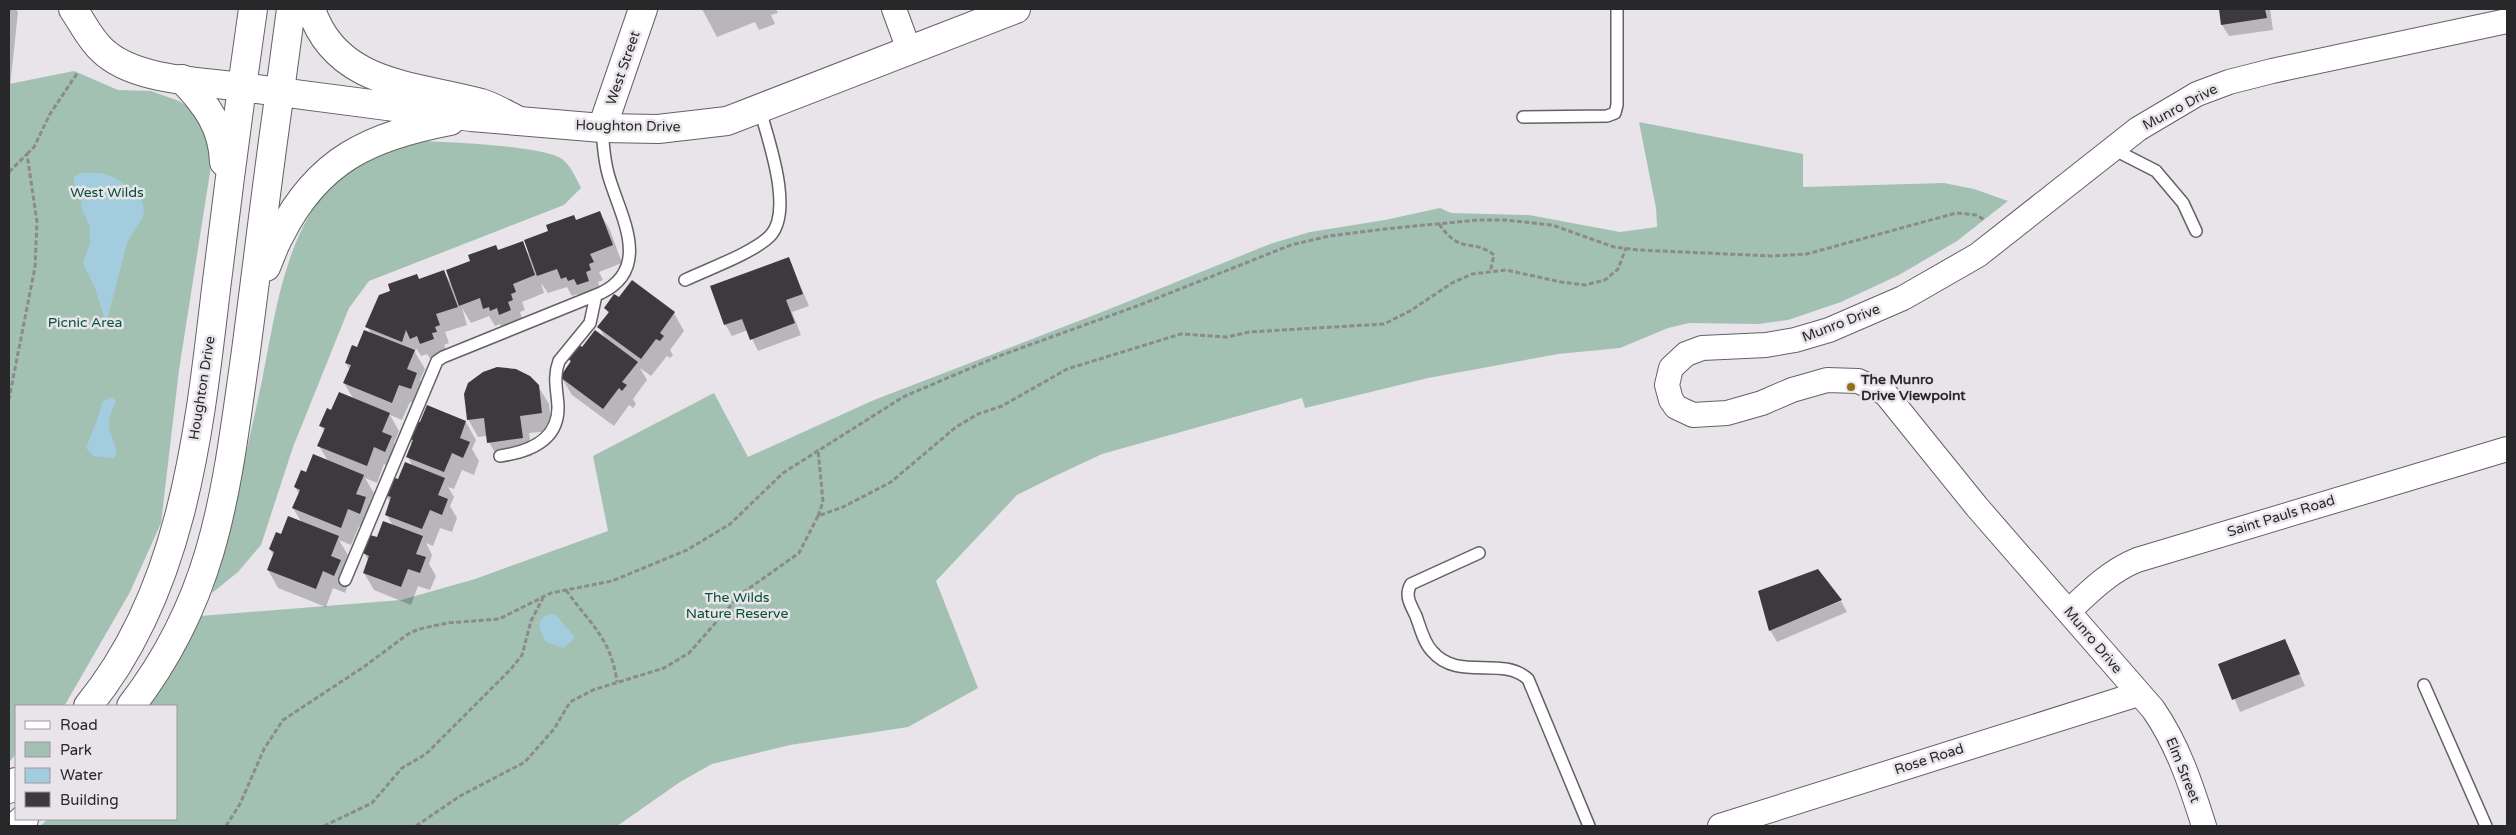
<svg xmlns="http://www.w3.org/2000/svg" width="2516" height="835" viewBox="0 0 2516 835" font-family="'Varela Round',sans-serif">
<rect width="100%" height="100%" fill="#e8e4ea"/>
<!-- green -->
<path fill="#a2c1b2" d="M74 71 118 90 151 91 179 101 205 119 211 166 179 370 161 523 130 592 66 703 64 706H16V754L9 762V84Z
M1639 122 1803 154V187L1944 183 1974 189 2008 201 1957 241 1899 275 1841 302 1788 320 1758 324 1689 323 1668 328 1620 348 1558 354 1428 378 1305 408 1302 398 1102 454 1055 476 1017 495 936 581 978 688 908 727 790 745 712 764 680 782 617 826H40L48 819H176V706H144L161 684 200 616 401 600 475 579 608 531 593 456 714 393 748 457 874 400 1107 310 1270 244 1310 232 1385 220 1440 208 1451 213 1529 215 1620 232 1657 227 1656 208Z
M422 141C449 142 543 146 562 159 571 166 576 178 581 188L564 205 369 281 349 308 293 447 261 545 238 572 212 593C231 526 245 458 260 390 276 315 282 234 339 176 359 157 396 149 422 141Z"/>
<!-- water -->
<path fill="#a3cdde" d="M80 173H100L111 176 135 191 143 203 144 215 127 243 108 316 105 320 95 288 83 263 90 243V227L82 209 80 194 74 183V177Z
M111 397 116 401C103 430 111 427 117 454L113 458 94 456 86 448 99 415 102 402Z
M549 614H555L574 636 572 641 563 648 546 642C540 632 534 620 549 614Z"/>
<!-- shadow -->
<path fill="#0003" d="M9 9H16L18 12 9 97Z
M702 9H776L778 13 771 15 775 24 759 30 755 22 717 37Z
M2220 9H2270L2273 30 2229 36 2222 25Z
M600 213 610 230 622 263 599 272 603 280 598 282 600 288 579 298 577 294 572 296 567 287 548 293 541 283 544 293 522 302 525 310 520 312 522 318 517 320 521 328H502L500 324 495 326 489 316 471 323 462 308 467 325 445 332 449 343 444 345 446 350 441 351 443 357 432 361 427 354 421 356 416 348 415 352 425 369 420 380 427 392 421 406 410 402 402 420 390 415 399 431 394 443 401 454 395 469 384 464 377 483 365 478 374 493 369 504 376 516 370 531 359 526 351 545 339 540 348 555 344 567 350 578 345 593 333 588 326 607 278 588 268 570 274 556 270 549 281 535 302 523 293 508 299 494 295 487 307 473 328 461 319 446 325 432 321 426 332 412 354 400 344 383 350 370 346 363 371 334 367 326 419 280 444 272 452 285 498 251 522 243 529 255 576 222Z
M789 259 809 306 792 312 801 335 758 351 748 330 732 336 725 324Z
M632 282 674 313 684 331 670 350 673 355 670 358 667 356 651 376 640 368 647 380 633 399 636 404 633 408 629 405 614 426 572 395 561 377 571 363 568 358 582 348 606 340 599 327 609 314 605 308 620 299Z
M538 386 549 404 552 431 529 433 532 456 499 460 489 442 488 436 478 437 468 419Z
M466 422 476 440 472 449 479 461 474 475 462 470 454 489 448 487 454 497 450 506 457 518 452 532 440 528 433 546 426 543 432 555 429 564 436 576 430 590 418 586 411 605 374 590 364 573 369 561 364 553 393 526 386 514 390 502 386 495 413 467 408 457 412 445 408 438 421 423Z
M1841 601 1847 612 1777 642 1770 630Z
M2285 640 2305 686 2240 712 2220 665Z"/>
<!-- building -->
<path fill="#3d393e" d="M2219 9H2265L2267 18 2221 25Z
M600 211 613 245 590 254 594 262 589 264 591 270 586 272 589 281 577 285 574 279 568 281 566 277 561 279 557 269 537 276 524 240 548 231 546 225 574 215 576 220Z
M523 241 535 275 513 284 516 292 511 294 513 300 508 302 511 310 499 315 497 308 490 311 489 307 483 309 480 298 459 306 446 270 470 261 468 255 496 245 498 250Z
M789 257 803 294 786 300 795 323 750 340 742 319 724 325 710 286Z
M444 270 458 307 436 314 440 325 435 327 437 332 432 333 434 339 420 344 417 336 410 339 406 330 402 342 365 327 379 295 390 291 388 284 417 274 419 279Z
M632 280 675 312 660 333 664 336 660 341 656 339 641 359 597 327 609 312 604 308 614 294 619 297Z
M364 330 415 350 407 369 417 373 411 389 399 385 392 403 343 383 351 365 345 363 352 345 357 347Z
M595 330 638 362 622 382 627 385 622 391 619 388 603 409 560 377 571 361 567 358 577 343 582 347Z
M497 367 516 369 530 376 539 385 542 413 520 416 523 438 487 443 484 418 467 420 464 394 468 383 483 372Z
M339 392 390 413 382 432 392 436 385 452 374 447 367 466 317 446 325 428 319 426 327 408 331 410Z
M427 405 466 421 460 438 470 442 463 458 452 453 444 472 406 457 413 440 407 438 414 419 420 422Z
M313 454 364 475 356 494 366 497 360 514 348 509 341 528 292 508 300 490 294 487 301 470 306 472Z
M405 462 445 478 438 495 448 499 442 515 430 510 422 529 385 515 391 497 385 495 392 477 398 479Z
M288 516 339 536 331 556 341 560 334 576 323 571 316 589 267 570 274 552 269 549 276 532 281 534Z
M383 521 423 536 416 554 426 557 420 573 408 569 401 587 363 573 369 556 363 553 370 535 377 537Z
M1818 569 1842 600 1769 631 1758 591Z
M2285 639 2300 674 2232 700 2218 664Z"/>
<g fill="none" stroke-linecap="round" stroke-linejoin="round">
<defs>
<path id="service" d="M1523 117 1607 116 1615 113 1617 105V9
M2113 149 2156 171 2183 203 2196 231
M685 280C708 269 753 253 770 236 794 211 768 139 760 110
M500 456C528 452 559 441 558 406 557 389 553 377 559 361L590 323 596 295
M1479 553 1411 584C1404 596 1411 605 1416 616 1420 627 1424 643 1432 651 1458 682 1501 655 1528 679L1589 826
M345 580 437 361 443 357 601 293C653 268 620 215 609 177 604 161 603 144 602 128
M2424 685 2486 826"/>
<path id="minor" d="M894 9 909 50
M2069 611C2090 591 2110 571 2137 560L2507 449
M1720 826 2138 694
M2204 826C2191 785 2178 745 2153 709L1977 507 1885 393 1858 381 1827 380 1792 390 1762 403 1727 413 1693 415 1676 407 1671 400 1667 385 1671 368 1686 354 1702 348 1766 345 1795 340 1829 330 1903 298 1978 255 2138 129 2197 94 2229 82 2272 71 2507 21"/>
<path id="tertiary" d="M73 9C82 22 90 39 102 50 134 81 200 81 242 87
M602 128 658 129 727 121 1016 9"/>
<path id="secondary" d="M182 79C206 104 223 127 224 162
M266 267C271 256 274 245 280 235 318 159 371 136 450 121
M88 706C183 590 199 433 216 289 224 222 233 154 242 87L471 117 602 128 643 9
M131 706C216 596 226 491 245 358 257 269 267 180 280 91
M9 789 16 782
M16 826 24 819"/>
<path id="motorway" d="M311 9C336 86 415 85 481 103 494 107 507 115 519 121
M242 87 253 9
M280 91 291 9"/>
</defs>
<!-- service casing -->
<use href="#service" stroke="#646166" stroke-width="14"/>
<!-- minor casing -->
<use href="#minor" stroke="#646166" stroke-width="26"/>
<!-- tertiary casing -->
<use href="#tertiary" stroke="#646166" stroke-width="30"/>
<!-- secondary casing -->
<use href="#secondary" stroke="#646166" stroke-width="30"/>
<!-- motorway casing -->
<use href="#motorway" stroke="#646166" stroke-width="30"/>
<!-- path -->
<path stroke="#8c8a8e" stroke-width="3" stroke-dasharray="5 2.5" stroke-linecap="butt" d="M27 154 34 147 50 114 78 72
M9 172 27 154 37 222 35 267 9 399
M1439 224C1462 256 1470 237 1494 255L1490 272
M818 516 823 502 818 449
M566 590C590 624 611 638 617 682
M226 826 240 804 264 749 283 720 365 666 408 634 419 629 447 623 499 619 551 593 612 581 687 550 730 524 783 473 903 397 999 356 1137 306 1291 245 1329 236 1385 229 1477 220H1505L1552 225 1614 247 1638 250 1772 256 1807 254 1956 213 1976 215 1985 220
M324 826 372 803 402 768 426 754 511 669 522 655 531 621 543 598
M416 826 460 796 525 762 554 729 570 702 593 690 664 668 689 653 741 594 799 553 818 516 843 507 891 482 956 427 978 414 1002 406 1067 369 1181 334 1227 337 1249 332 1384 324 1410 311 1452 283 1472 274 1506 270 1561 282 1585 285 1605 280 1618 269 1626 248"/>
<!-- service -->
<use href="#service" stroke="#fff" stroke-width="11"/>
<!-- minor -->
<use href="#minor" stroke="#fff" stroke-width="24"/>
<!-- tertiary -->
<use href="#tertiary" stroke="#fff" stroke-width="28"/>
<!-- secondary -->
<use href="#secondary" stroke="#fff" stroke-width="28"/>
<!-- motorway -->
<use href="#motorway" stroke="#fff" stroke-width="28"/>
</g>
<!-- markers -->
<circle fill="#907015" stroke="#e8e4ea" stroke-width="2" cx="1851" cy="387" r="5"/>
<g text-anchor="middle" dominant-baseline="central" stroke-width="5" stroke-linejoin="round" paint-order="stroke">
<!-- street labels -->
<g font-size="14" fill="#282729" stroke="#e8e4ea">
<text transform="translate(623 68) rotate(-71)">West Street</text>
<text transform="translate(2180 107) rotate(-28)">Munro Drive</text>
<text transform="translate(628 126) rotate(1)">Houghton Drive</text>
<text transform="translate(1841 323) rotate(-21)">Munro Drive</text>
<text transform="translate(202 388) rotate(-81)">Houghton Drive</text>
<text transform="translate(2281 516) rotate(-17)">Saint Pauls Road</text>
<text transform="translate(2093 640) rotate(50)">Munro Drive</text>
<text transform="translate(1929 759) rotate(-18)">Rose Road</text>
<text transform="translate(2183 770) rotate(68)">Elm Street</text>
</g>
<!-- park labels -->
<g font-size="14" fill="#065239" stroke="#e8e4ea">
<text x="107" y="192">West Wilds</text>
<text x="85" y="322">Picnic Area</text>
<text x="737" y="597">The Wilds<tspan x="737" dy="16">Nature Reserve</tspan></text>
</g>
<!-- poi labels -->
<g font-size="14" font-weight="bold" fill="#282729" stroke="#e8e4ea" text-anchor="start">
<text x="1861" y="379">The Munro<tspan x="1861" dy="16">Drive Viewpoint</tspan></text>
</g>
</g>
<!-- border -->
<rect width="2516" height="835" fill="none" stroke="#282729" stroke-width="20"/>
<!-- legend -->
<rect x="15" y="705" width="162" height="115" fill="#e8e4ea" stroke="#9b989d"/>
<rect x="25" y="721" width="25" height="8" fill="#ffffff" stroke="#9b989d"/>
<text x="60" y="730" font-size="15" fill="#282729">Road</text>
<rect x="25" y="742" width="25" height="15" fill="#a2c1b2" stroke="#9b989d"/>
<text x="60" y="755" font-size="15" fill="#282729">Park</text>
<rect x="25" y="768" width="25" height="15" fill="#a3cdde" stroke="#9b989d"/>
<text x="60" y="780" font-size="15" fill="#282729">Water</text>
<rect x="25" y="792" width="25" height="15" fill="#3d393e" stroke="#9b989d"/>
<text x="60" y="805" font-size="15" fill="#282729">Building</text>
</svg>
